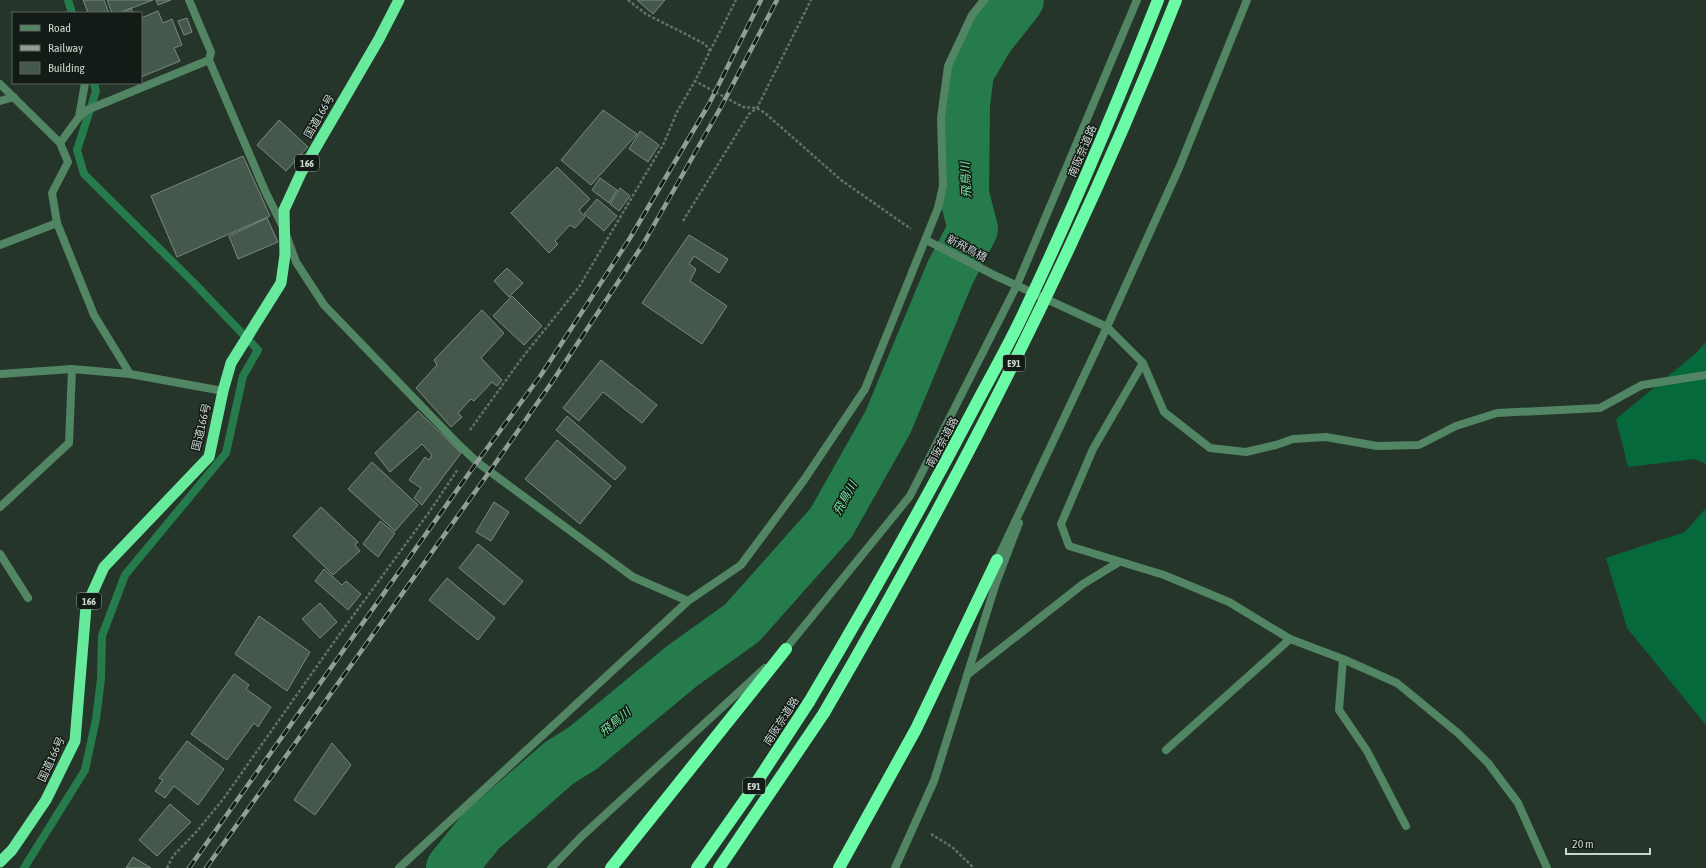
<svg xmlns="http://www.w3.org/2000/svg" width="1706" height="868" viewBox="0 0 1706 868" font-family="'Asap Condensed','Noto Sans JP',sans-serif">
<rect width="100%" height="100%" fill="#25352a"/>
<!-- forest -->
<path fill="#06693b" d="M1706 342V464L1695 459 1628 467 1616 419 1695 354Z
M1706 508V725L1627 628 1606 558 1685 532Z"/>
<g fill="none" stroke-linecap="round" stroke-linejoin="round">
<!-- stream -->
<path stroke="#257b4c" stroke-width="8" d="M68 0 72 13
M24 868 85 770 96 719 101 679 102 636 125 575 226 453 243 376 258 350 195 284 84 174 77 150 96 91 94 83"/>
<!-- river -->
<path stroke="#257b4c" stroke-width="50" d="M451 868 481 831 559 763 583 748 682 666 742 623 831 523 888 422 950 273 973 229 964 194 965 105 969 72 989 38 1019 0"/>
</g>
<!-- building -->
<path fill="#46584b" stroke="#778a7d" d="M83 0H104L109 13H88Z
M107 0H153L119 13H112Z
M156 0H171L158 5Z
M637 0H665L653 14Z
M131 8 133 13H124L123 12Z
M158 11 163 23 172 19 182 45 174 48 180 61 141 77V18Z
M187 18 192 32 184 35 178 21Z
M603 110 637 134 591 185 561 160Z
M279 120 308 147 286 171 257 145Z
M640 131 659 145 648 162 629 149Z
M243 156 270 216 177 257 151 196Z
M557 167 590 199 579 210 585 217 575 228 570 225 555 241 558 244 549 253 511 213Z
M600 178 617 190 609 203 592 190Z
M620 188 630 196 619 211 610 204Z
M597 199 617 216 604 231 584 214Z
M267 218 278 242 238 259 229 236Z
M689 235 728 259 719 273 694 256 689 264 696 269 690 281 727 306 702 344 642 303Z
M507 268 523 283 509 297 494 281Z
M512 296 542 326 524 345 493 316Z
M482 310 504 333 481 358 502 380 497 386 492 382 474 401 471 399 458 413 462 417 451 427 416 388 437 365 434 360Z
M601 360 657 405 642 423 603 392 579 421 563 408Z
M418 411 461 453 422 505 414 498 421 488 409 480 425 457 429 460 432 455 422 444 390 472 375 453Z
M567 416 626 468 615 480 556 430Z
M557 440 611 486 580 524 525 479Z
M372 462 418 505 395 531 348 489Z
M494 502 509 512 491 541 476 532Z
M321 507 358 542 355 545 360 551 333 575 293 536Z
M380 521 395 533 378 557 363 544Z
M478 544 523 581 504 605 459 568Z
M324 569 342 585 346 581 361 594 348 610 315 581Z
M447 578 495 618 478 640 429 600Z
M320 603 337 622 320 638 302 619Z
M259 616 310 652 287 691 235 654Z
M234 674 249 685 246 689 271 707 258 727 254 723 227 760 191 734Z
M187 741 224 769 198 805 174 786 165 798 155 791 163 780 159 778Z
M332 743 351 765 315 815 294 800Z
M170 804 191 822 157 856 139 840Z
M133 857 151 868H126Z"/>
<g fill="none" stroke-linecap="round" stroke-linejoin="round">
<!-- path -->
<path stroke="#637167" stroke-width="2.5" stroke-dasharray="3 2" stroke-linecap="butt" d="M628 0 646 14 705 44 710 51 695 81 743 107 757 108 765 113 841 180 911 229
M710 51 736 0
M683 221 749 114 757 108 811 0
M470 430 522 358 579 287 664 143 677 112 695 81
M931 834 952 847 974 868
M167 868 173 856 197 831 224 798 339 635 430 511 458 469"/>
<!-- service -->
<path stroke="#518563" stroke-width="8" d="M0 84 60 143
M0 101 14 97
M79 117 85 83
M0 374 72 369 130 374 223 391
M130 374 94 315 57 223 52 193 68 162 60 143 79 117 87 110 209 60"/>
<!-- minor -->
<path stroke="#518563" stroke-width="8" d="M189 0 211 52 209 60 266 193 284 229 296 262 324 305 459 445 477 462 633 577 688 601
M0 245 57 223
M1107 327 1143 363 1093 449 1061 524 1069 546 1164 575 1229 602 1290 639 1343 659 1397 683 1459 734 1488 763 1518 803 1547 868
M1143 363 1164 412 1210 448 1246 452 1276 445 1293 439 1326 437 1377 446 1419 445 1456 426 1497 413 1600 408 1642 385 1706 375
M0 507 69 443 72 369
M0 554 28 598
M997 560 1107 327 1179 168 1247 0
M783 652 910 496 1017 285 1137 0
M1343 659 1339 710 1367 751 1406 826
M967 675 1083 584 1119 562
M1166 750 1290 639
M399 868 688 601 741 565 804 480 865 389 938 208 943 186 941 118 948 66 972 15 984 0
M551 868 582 836 765 668
M895 868 934 781 996 583 1019 523"/>
<!-- tertiary -->
<path stroke="#518563" stroke-width="8" d="M930 242 994 275 1107 327"/>
<!-- trunk -->
<path stroke="#68ea9d" stroke-width="11" d="M0 862 12 850 46 800 75 741 86 607 104 567 209 457 223 391 231 363 281 283 285 255 284 210 301 173 379 39 399 0"/>
<!-- motorway -->
<path stroke="#6bfaa6" stroke-width="12" d="M611 868 786 649
M697 868 747 797 809 702
M719 868 824 713
M839 868 916 729 997 560"/>
<defs>
<path id="rail" d="M189 868 477 462 541 375 630 238 709 104 761 0
M206 868 490 471 552 382 642 246 721 107 777 0"/>
</defs>
<!-- rail casing -->
<use href="#rail" stroke="#919d95" stroke-width="4.5"/>
<!-- rail -->
<use href="#rail" stroke="#131b16" stroke-width="3" stroke-dasharray="9" stroke-linecap="butt"/>
<!-- motorway-bridge -->
<path stroke="#6bfaa6" stroke-width="12" d="M809 702C866 606 921 509 973 410 991 376 1010 343 1026 308 1074 207 1117 104 1158 0
M824 713C958 483 1079 247 1176 0"/>
</g>
<g text-anchor="middle" dominant-baseline="central" stroke-width="3" stroke-linejoin="round" paint-order="stroke">
<!-- shield labels -->
<g fill="#131b16" stroke="#949d97" stroke-width="1">
<rect x="295" y="155" width="24" height="16" rx="3"/>
<rect x="1003" y="355" width="22" height="16" rx="3"/>
<rect x="77" y="593" width="24" height="16" rx="3"/>
<rect x="743" y="778" width="22" height="16" rx="3"/>
</g>
<g font-size="10" font-weight="bold" fill="#cbd5ce">
<text x="307" y="163">166</text>
<text x="1014" y="363">E91</text>
<text x="89" y="601">166</text>
<text x="754" y="786">E91</text>
</g>
<!-- street labels -->
<g font-size="11" fill="#cbd5ce" stroke="#131b16">
<text transform="translate(319 116) rotate(-60)">国道166号</text>
<text transform="translate(1082 151) rotate(-67)">南阪奈道路</text>
<text transform="translate(967 248) rotate(28)">新飛鳥橋</text>
<text transform="translate(201 427) rotate(-76)">国道166号</text>
<text transform="translate(942 442) rotate(-62)">南阪奈道路</text>
<text transform="translate(781 721) rotate(-57)">南阪奈道路</text>
<text transform="translate(51 759) rotate(-65)">国道166号</text>
</g>
<!-- water labels -->
<g font-size="12" font-style="italic" fill="#7ae9a5" stroke="#131b16">
<text transform="translate(966 180) rotate(-93)">飛鳥川</text>
<text transform="translate(845 498) rotate(-61)">飛鳥川</text>
<text transform="translate(615 722) rotate(-40)">飛鳥川</text>
</g>
</g>
<!-- legend -->
<rect x="12" y="12" width="130" height="72" fill="#131b16" stroke="#5d6560"/>
<rect x="20" y="25" width="20" height="6" fill="#518563" stroke="#5d6560"/>
<text x="48" y="32" font-size="12" fill="#cbd5ce">Road</text>
<rect x="20" y="45" width="20" height="6" fill="#919d95" stroke="#5d6560"/>
<text x="48" y="52" font-size="12" fill="#cbd5ce">Railway</text>
<rect x="20" y="62" width="20" height="12" fill="#46584b" stroke="#5d6560"/>
<text x="48" y="72" font-size="12" fill="#cbd5ce">Building</text>
<!-- scale -->
<path d="M1566 848v6h84v-6" fill="none" stroke="#cbd5ce" stroke-width="2"/>
<text x="1572" y="848" font-size="12" fill="#cbd5ce" stroke="#131b16" stroke-width="3" paint-order="stroke">20 m</text>
</svg>
